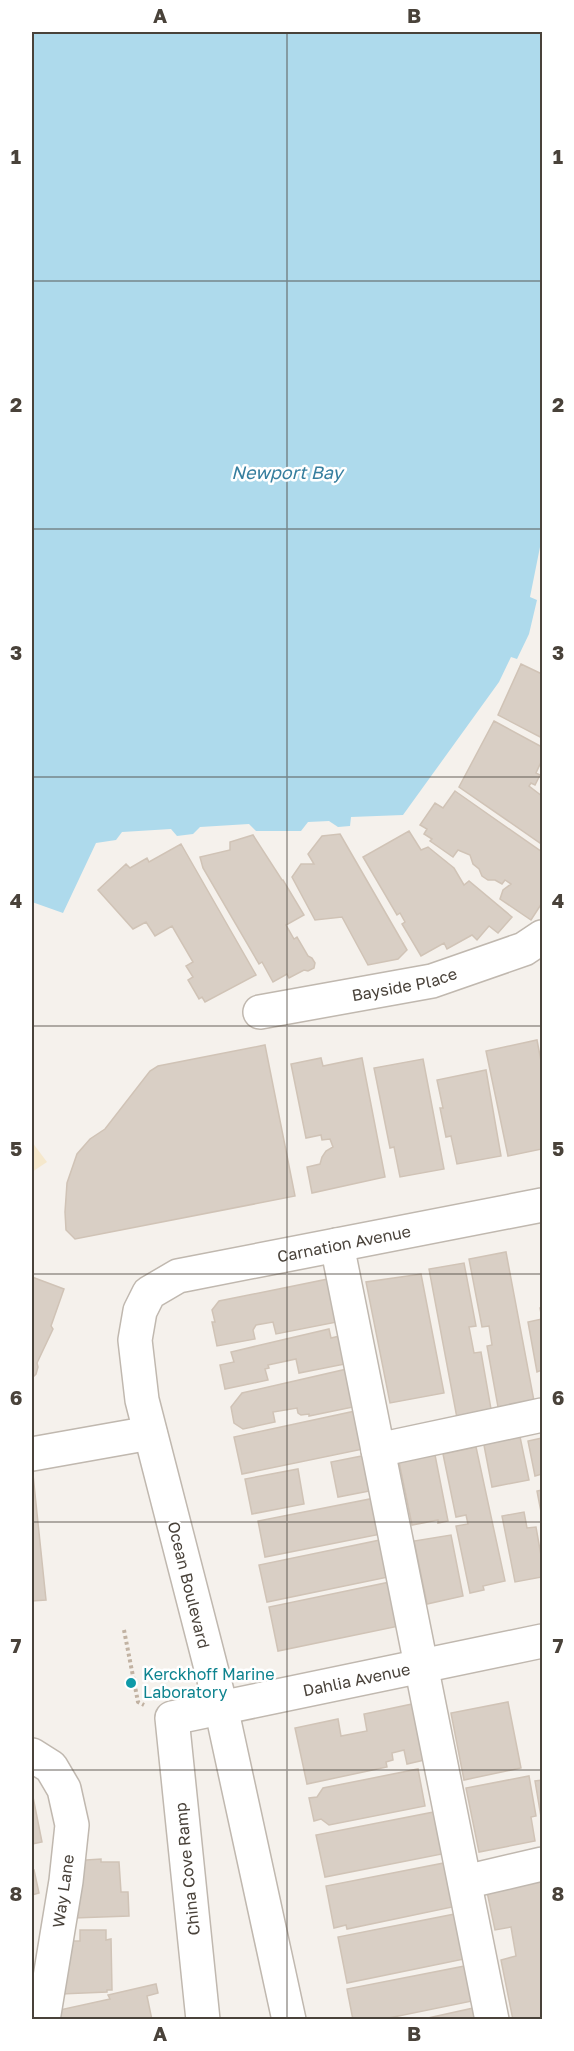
<svg xmlns="http://www.w3.org/2000/svg" width="574" height="2051" viewBox="0 0 574 2051" font-family="'Golos Text',sans-serif">
<rect width="100%" height="100%" fill="#f5f1ec"/>
<!-- sand -->
<path fill="#f5e8cc" d="M32 1142 47 1162 32 1172Z"/>
<!-- water -->
<path fill="#aedaec" d="M32 32H542V537L530 597 537 600 529 634 517 659 511 657 499 682 403 815 351 817 350 826 338 827 329 821 308 822 301 831H256L249 824 200 827 193 834 177 836 171 829 122 832 116 840 96 843 63 913 32 902Z"/>
<!-- building -->
<path fill="#d9cfc5" stroke="#d0c3b6" stroke-width="1.5" d="M521 664 542 674V738L498 715Z
M494 721 542 747V760L536 773 540 775 535 785 531 783 529 786 542 796V838L540 843 459 787Z
M455 791 542 852V903L531 920 500 899 503 890 511 884 505 880 502 884 495 880H488L482 876 479 869 473 864 470 855 458 850 453 857 430 841 432 839 424 834 427 829 420 825 435 803 443 808Z
M409 831 421 850 428 847 454 868 464 885 469 881 512 917 498 933 489 926 477 940 472 935 447 949 444 943 421 956 402 924 405 922 400 913 397 915 363 857Z
M340 834 407 950 398 959 368 965 342 917 315 920 292 877 301 864H314L308 854 322 836Z
M253 835 282 880H283L304 915 286 925 294 939 297 937 308 956 312 958 315 963 314 968 308 971 304 970 289 978 287 974 273 982 262 962 259 964 203 868 200 857 230 850V842Z
M181 844 256 975 205 1002 202 997 199 999 188 980 193 977 186 966 193 962 172 926 155 936 146 922 133 929 98 890 126 864 130 868 147 858 149 862Z
M537 1040 542 1066V1149L508 1156 486 1051Z
M265 1045 295 1196 75 1239 66 1230 65 1212 67 1183 77 1154 90 1139 105 1129 150 1071 158 1066Z
M321 1058 323 1066 362 1058 385 1177 312 1193 307 1167 320 1164 322 1157 326 1151 333 1147 330 1139 322 1140 321 1135 306 1138 291 1064Z
M423 1059 444 1169 400 1177 394 1147 390 1148 374 1068Z
M486 1070 501 1156 457 1164 451 1136 446 1137 440 1108H443L437 1080Z
M506 1252 534 1401 498 1407 487 1346 492 1345 489 1326 482 1327 469 1259Z
M464 1263 476 1326 469 1327 474 1353 481 1352 491 1409 457 1418 429 1269Z
M421 1274 444 1393 390 1403 366 1282Z
M32 1277 64 1289 51 1326 53 1329 37 1363 38 1367 36 1374 32 1378Z
M333 1278 342 1321 276 1334 273 1322 256 1325 253 1330 255 1339 217 1346 212 1322H215L212 1310 219 1301Z
M542 1307V1370L537 1372 528 1322 542 1319 540 1308Z
M329 1329 331 1338 344 1335 350 1363 299 1373 296 1359 268 1365 269 1368 265 1369 268 1380 225 1389 220 1365 234 1362 231 1352Z
M347 1369 358 1406 309 1416V1414L301 1415 298 1413 297 1408 273 1412 275 1422 243 1429 234 1423 231 1407 242 1393Z
M360 1410 368 1448 242 1474 234 1437Z
M519 1432 529 1480 492 1487 483 1440Z
M542 1438V1474L535 1476 528 1441Z
M476 1447 505 1581 483 1586 484 1590 470 1593 456 1526 468 1524 466 1515 456 1517 443 1454Z
M372 1454 380 1489 338 1497 331 1462Z
M435 1455 448 1521 438 1523V1520L412 1525 399 1462Z
M32 1465 46 1600 32 1601Z
M298 1469 304 1504 252 1514 245 1479Z
M542 1490V1517L537 1491Z
M375 1498 381 1534 265 1557 258 1521Z
M524 1512 527 1528 536 1527 542 1561V1577L515 1582 502 1516Z
M451 1535 463 1596 427 1604 414 1541Z
M385 1539 393 1576 267 1602 259 1565Z
M390 1582 399 1626 278 1651 269 1607Z
M508 1702 521 1768 464 1780 451 1713Z
M417 1703 429 1759 407 1764 404 1750 392 1753 393 1760 386 1762 387 1767 307 1784 295 1728 338 1719 341 1736 367 1731 364 1714Z
M418 1769 425 1806 329 1825 321 1819 314 1821 309 1798 317 1797 323 1788Z
M529 1776 536 1816 531 1817 535 1841 479 1852 466 1788Z
M542 1780V1823L535 1781Z
M32 1792 42 1842 32 1844Z
M439 1811 447 1853 325 1877 316 1835Z
M101 1859V1862H119L121 1892H128L129 1916 74 1918 71 1861Z
M449 1862 457 1906 347 1929 346 1925 334 1928 326 1886Z
M34 1870 39 1893 32 1895V1871Z
M540 1876 542 1890V2019L513 2020 501 1960 516 1956 511 1927 495 1930 486 1887Z
M460 1913 469 1958 347 1983 338 1937Z
M80 1930H106V1940L111 1939 112 1990H107V1992L61 1994 60 1941H80Z
M470 1965 477 2000 379 2020H353L347 1989Z
M156 1984 158 1993 147 1996 152 2020H57L55 2011 110 1999 108 1995Z
M478 2007 481 2020H419Z"/>
<g fill="none" stroke-linecap="round" stroke-linejoin="round">
<defs>
<g id="minor">
<path id="s1" d="M260 1012 432 981 524 949 542 937"/>
<path d="M337 1245 492 2020"/>
<path d="M378 1450 542 1415"/>
<path d="M32 1454 150 1433"/>
<path d="M32 1755 51 1767 64 1789 72 1825 66 1881 43 2020"/>
<path d="M465 1882 542 1864"/>
<path id="s2" d="M203 2020 172 1718 542 1641"/>
<path id="s3" d="M289 2020 221 1707 142 1400 135 1340 140 1311 149 1293 178 1276 542 1205"/>
</g>
</defs>
<!-- minor casing -->
<use href="#minor" stroke="#c0b8af" stroke-width="36"/>
<!-- path -->
<path stroke="#c1b2a2" stroke-width="4" stroke-dasharray="3 3" stroke-linecap="butt" d="M124 1630 138 1702 144 1705"/>
<!-- minor -->
<use href="#minor" stroke="#fff" stroke-width="33"/>
</g>
<!-- grid -->
<path fill="none" stroke="#49423a" stroke-width="1.5" stroke-opacity="0.55" d="M287 32V2020M32 281H542M32 529H542M32 777H542M32 1026H542M32 1274H542M32 1522H542M32 1770H542"/>
<!-- markers -->
<circle fill="#0f9aa8" stroke="#fff" stroke-width="2" cx="131" cy="1683" r="6"/>
<g text-anchor="middle" dominant-baseline="central" stroke-width="5" stroke-linejoin="round" paint-order="stroke">
<!-- street labels -->
<g font-size="16" fill="#49423a" stroke="#fff">
<text stroke="none"><textPath href="#s1" startOffset="147">Bayside Place</textPath></text>
<text stroke="none"><textPath href="#s3" startOffset="950">Carnation Avenue</textPath></text>
<text transform="translate(189 1585) rotate(76)">Ocean Boulevard</text>
<text stroke="none"><textPath href="#s2" startOffset="492">Dahlia Avenue</textPath></text>
<text transform="translate(187 1869) rotate(-96)">China Cove Ramp</text>
<text transform="translate(63 1891) rotate(-82)">Way Lane</text>
</g>
<!-- culture labels -->
<g font-size="16" fill="#0d838f" stroke="#fff" text-anchor="start">
<text x="143" y="1674">Kerckhoff Marine<tspan x="143" dy="18">Laboratory</tspan></text>
</g>
<!-- water labels -->
<g font-size="18" font-style="italic" fill="#367e9e" stroke="#fff">
<text x="287" y="472">Newport Bay</text>
</g>
</g>
<!-- border -->
<rect width="574" height="2051" fill="none" stroke="#ffffff" stroke-width="66"/>
<rect x="33" y="33" width="508" height="1985" fill="none" stroke="#49423a" stroke-width="2"/>
<g font-size="20" text-anchor="middle" font-weight="bold" fill="#49423a">
<text x="160" y="23">A</text>
<text x="414" y="23">B</text>
<text x="16" y="164">1</text>
<text x="558" y="164">1</text>
<text x="16" y="412">2</text>
<text x="558" y="412">2</text>
<text x="16" y="660">3</text>
<text x="558" y="660">3</text>
<text x="16" y="908">4</text>
<text x="558" y="908">4</text>
<text x="16" y="1156">5</text>
<text x="558" y="1156">5</text>
<text x="16" y="1405">6</text>
<text x="558" y="1405">6</text>
<text x="16" y="1653">7</text>
<text x="558" y="1653">7</text>
<text x="16" y="1901">8</text>
<text x="558" y="1901">8</text>
<text x="160" y="2041">A</text>
<text x="414" y="2041">B</text>
</g>
</svg>
